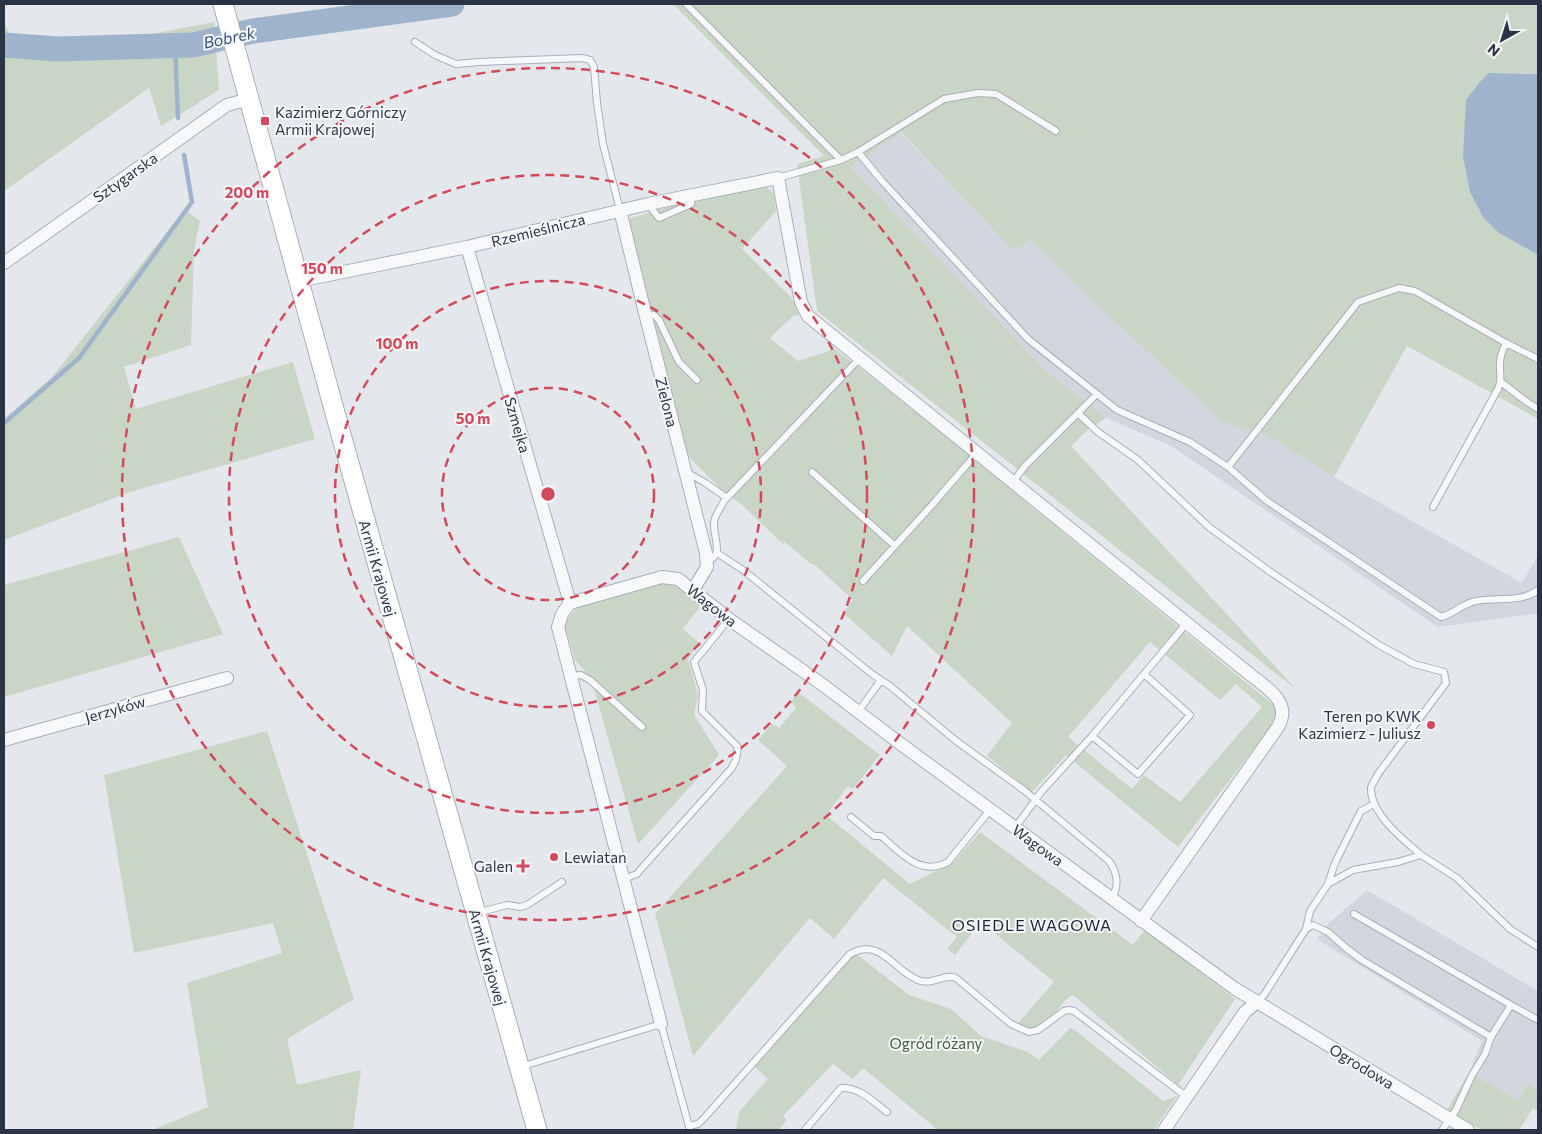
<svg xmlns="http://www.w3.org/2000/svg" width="1542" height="1134" viewBox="0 0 1542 1134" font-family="Commissioner,sans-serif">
<rect width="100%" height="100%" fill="#e4e7ec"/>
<!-- built -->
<path fill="#d2d6de" d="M900 132 1012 250 1032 240 1080 289 1223 422 1267 435 1334 477 1522 583 1538 556V613L1438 627 1171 446 1106 418 1046 371 851 167Z
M1367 890 1538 991V1090L1528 1083 1518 1100 1469 1072 1482 1041 1317 939 1329 923Z"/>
<!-- green -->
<path fill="#c9d6c5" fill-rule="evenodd" d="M673 4H1538V74L1509 73 1499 233 1538 255V419L1407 346 1334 477 1267 435 1223 422 1080 289 1032 240 1012 250 901 132 851 167 1046 371 1106 418 1086 431 1071 446 1297 690 817 311 797 164 824 156Z
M214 22 219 90 161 126 149 88 4 191V23L10 35 126 39Z
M763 183 774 194 776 211 742 249 791 297 799 315 793 316 770 338 798 361 835 349 916 412 1282 712 1178 847 1066 755 1032 792 987 756 1012 723 907 626 892 656 843 613 853 600 814 564H811L785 542 783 544 741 504 720 488 685 453 628 219 685 202ZM1150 642 1220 700 1236 684 1262 707 1180 802 1144 775 1132 789 1068 737Z
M185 209 200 221 194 250 191 345 124 367 136 409 293 362 315 439 130 492 4 540V419L52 377Z
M179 537 223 634 4 697V585Z
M674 581 702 604 683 629 699 643 688 659 698 695 694 715 719 755 638 844 591 678 575 660 564 623 581 603Z
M798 692 880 755 853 789 848 786 826 815 910 884 954 862 980 832 1133 945 1145 930 1235 999 1178 1085 1073 995C1056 1002 1043 1046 1019 1022L1054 982 981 922 955 955 947 949 957 937 883 878 834 939 810 918 693 1056 655 914 787 766 758 740 772 724 779 728 796 708 791 702Z
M267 731 354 999 287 1039 297 1085 361 1070 353 1130H152L208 1107 187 983 282 953 273 923 134 953 104 775Z
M850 949 909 995 951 1009 981 1036 1028 1052 1039 1060 1070 1028 1075 1030 1163 1101 1177 1096 1154 1130H938L863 1068 853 1079 833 1064 783 1116 787 1120 778 1130H736L739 1112 768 1079 752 1064Z
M1469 1072 1518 1100 1528 1083 1538 1090V1111L1533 1108 1519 1130H1483L1446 1112Z"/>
<!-- water -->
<path fill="#9fb4cc" d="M1489 73 1538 74V255L1499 233 1483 217 1470 192 1463 156 1466 100 1479 83Z"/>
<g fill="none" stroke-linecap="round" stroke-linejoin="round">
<!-- stream -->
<path stroke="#9fb4cc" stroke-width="4.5" d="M175 46 178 118
M4 423 79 358 192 202 184 155"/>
<!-- river -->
<path stroke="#9fb4cc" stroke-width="25" d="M4 45 57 49 193 45 253 31 452 4"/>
<defs>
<path id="lane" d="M686 4 841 160
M415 42 435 55 456 64 479 62 582 58 590 60 594 67 597 103 603 144 620 210
M858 152 882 181 1028 339 1097 394 1117 410 1190 442 1228 467 1267 501 1441 617C1454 614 1463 603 1476 601 1497 597 1521 603 1538 590
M778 178 841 160 858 152 944 99 978 93 996 94 1056 131
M648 204 659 218 691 204 692 195
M645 314 654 315 659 320 679 362 697 380
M1506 343 1538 359
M1501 382 1527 402 1538 409
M1079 414 1098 432 1138 460 1209 527 1269 571 1379 645 1414 664 1444 672 1446 683 1378 774C1376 778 1372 784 1371 788 1370 814 1404 840 1421 855
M1228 467 1358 302 1399 288 1415 291 1506 343C1502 351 1499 359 1500 368 1500 377 1502 381 1498 389L1433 507
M686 472 704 482 727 498
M812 472 894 545
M1012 483 1025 466 1097 394
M717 553 743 570 872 674 890 686 955 740 1025 791 1109 861C1117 872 1120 886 1111 899
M707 562C725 554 713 538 714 523 714 516 721 508 724 501L859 359
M863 581 932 505 976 454
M571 676 581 675 590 680 642 727
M858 712 881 680
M1092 736 1138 774 1190 715 1144 674
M851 817 874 836H881C901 853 920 877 948 862L990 810
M1015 828 1041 792 1092 736 1186 624
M623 879 637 874 641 869 731 769 736 760 738 747 702 711 703 690 694 662 729 619
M1328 884 1335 863 1361 811 1374 804
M477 913 507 905 520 907 527 905 562 882
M1354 914 1511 1005 1491 1037
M1306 929 1313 925 1328 932 1346 948 1362 960 1491 1037 1485 1054 1471 1077 1456 1110 1442 1130
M1257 1002 1264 995 1306 929 1310 911 1328 884 1353 870 1398 862 1421 855 1457 878 1510 929 1538 947
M1511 1005 1538 1020
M520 1067 661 1024 690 1130
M689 1126 698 1124 706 1116 850 954C881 937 893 970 918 980 931 986 945 973 956 978L1011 1024 1029 1032 1038 1030 1064 1011 1069 1010 1074 1011 1187 1097
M805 1130 841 1088C860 1087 872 1101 887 1112"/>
<path id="street" d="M620 210 645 313 706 553 707 567 693 590
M467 247 570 603
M4 263 227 105 249 99
M299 281 467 247 648 204 778 178 801 302 808 316 1247 672C1265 687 1293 701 1278 727L1141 921
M4 740 227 678
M661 1024 558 627 562 614 570 603 662 577 678 579 729 619 823 685 898 742 1234 988 1468 1130
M1164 1130 1245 1012 1257 1002"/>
<path id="secondary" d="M223 4 340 431 537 1130"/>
</defs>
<!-- lane casing -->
<use href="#lane" stroke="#a9aeb7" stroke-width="8"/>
<!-- street casing -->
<use href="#street" stroke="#a9aeb7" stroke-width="14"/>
<!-- secondary casing -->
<use href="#secondary" stroke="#a9aeb7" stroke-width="21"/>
<!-- lane -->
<use href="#lane" stroke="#f7f8fa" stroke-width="6"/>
<!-- street -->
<use href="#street" stroke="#f7f8fa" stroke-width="12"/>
<!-- secondary -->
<use href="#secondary" stroke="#fff" stroke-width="19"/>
</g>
<!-- distance rings -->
<g fill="none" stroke="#d1495b" stroke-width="2.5" stroke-dasharray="9 6">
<circle cx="548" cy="494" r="106"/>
<circle cx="548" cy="494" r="213"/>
<circle cx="548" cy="494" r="319"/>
<circle cx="548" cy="494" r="426"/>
</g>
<!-- markers -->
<g fill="#d1495b" stroke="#f4f6f9" stroke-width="2">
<rect x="260" y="116" width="10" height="10" rx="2.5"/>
<circle cx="1431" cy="725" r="5"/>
<circle cx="554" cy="857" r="5"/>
<path d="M520.5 858.5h5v5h5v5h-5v5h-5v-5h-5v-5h5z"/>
</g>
<g text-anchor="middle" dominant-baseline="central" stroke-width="4" stroke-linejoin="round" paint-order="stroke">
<!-- poi labels -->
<g font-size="15" fill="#2b3445" stroke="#f4f6f9" text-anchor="start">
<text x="275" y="112">Kazimierz Górniczy<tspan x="275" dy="17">Armii Krajowej</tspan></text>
<text x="1421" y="716" text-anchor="end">Teren po KWK<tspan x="1421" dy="17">Kazimierz - Juliusz</tspan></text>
<text x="564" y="857">Lewiatan</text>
<text x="513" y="866" text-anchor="end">Galen</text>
</g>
<!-- street labels -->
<g font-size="15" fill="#2b3445" stroke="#f4f6f9">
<text transform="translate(125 177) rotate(-35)">Sztygarska</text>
<text transform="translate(538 230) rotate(-14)">Rzemieślnicza</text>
<text transform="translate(667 402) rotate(76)">Zielona</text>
<text transform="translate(518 425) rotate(74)">Szmejka</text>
<text transform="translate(378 568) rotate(74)">Armii Krajowej</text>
<text transform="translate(712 605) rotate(38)">Wagowa</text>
<text transform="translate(115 709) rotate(-16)">Jerzyków</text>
<text transform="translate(1038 845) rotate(36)">Wagowa</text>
<text transform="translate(488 957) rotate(74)">Armii Krajowej</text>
<text transform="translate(1362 1066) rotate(31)">Ogrodowa</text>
</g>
<!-- park labels -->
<g font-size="15" fill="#3f6138" stroke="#f4f6f9">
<text x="936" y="1043">Ogród różany</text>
</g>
<!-- water labels -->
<g font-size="16" font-style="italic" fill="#34527a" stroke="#f4f6f9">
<text transform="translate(229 37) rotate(-12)">Bobrek</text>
</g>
<!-- neighbourhood labels -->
<g font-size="16" letter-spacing="1" fill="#1d2536" stroke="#f4f6f9">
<text x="1032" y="924">OSIEDLE WAGOWA</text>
</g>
</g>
<circle cx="548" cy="494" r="8" fill="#d1495b" stroke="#f4f6f9" stroke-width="2.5"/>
<g font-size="15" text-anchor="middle" font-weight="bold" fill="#d1495b" stroke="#f4f6f9" stroke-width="4" stroke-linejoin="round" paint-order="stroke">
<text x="247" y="198">200 m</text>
<text x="322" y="274">150 m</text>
<text x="397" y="349">100 m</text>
<text x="473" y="424">50 m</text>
</g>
<!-- border -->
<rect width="1542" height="1134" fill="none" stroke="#2b3445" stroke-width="10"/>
<!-- north arrow -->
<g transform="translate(1502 40) rotate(219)" stroke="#f4f6f9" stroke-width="4" paint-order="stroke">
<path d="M0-4L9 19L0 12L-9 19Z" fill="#2b3445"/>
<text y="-8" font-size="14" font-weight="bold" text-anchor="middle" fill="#2b3445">N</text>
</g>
</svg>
